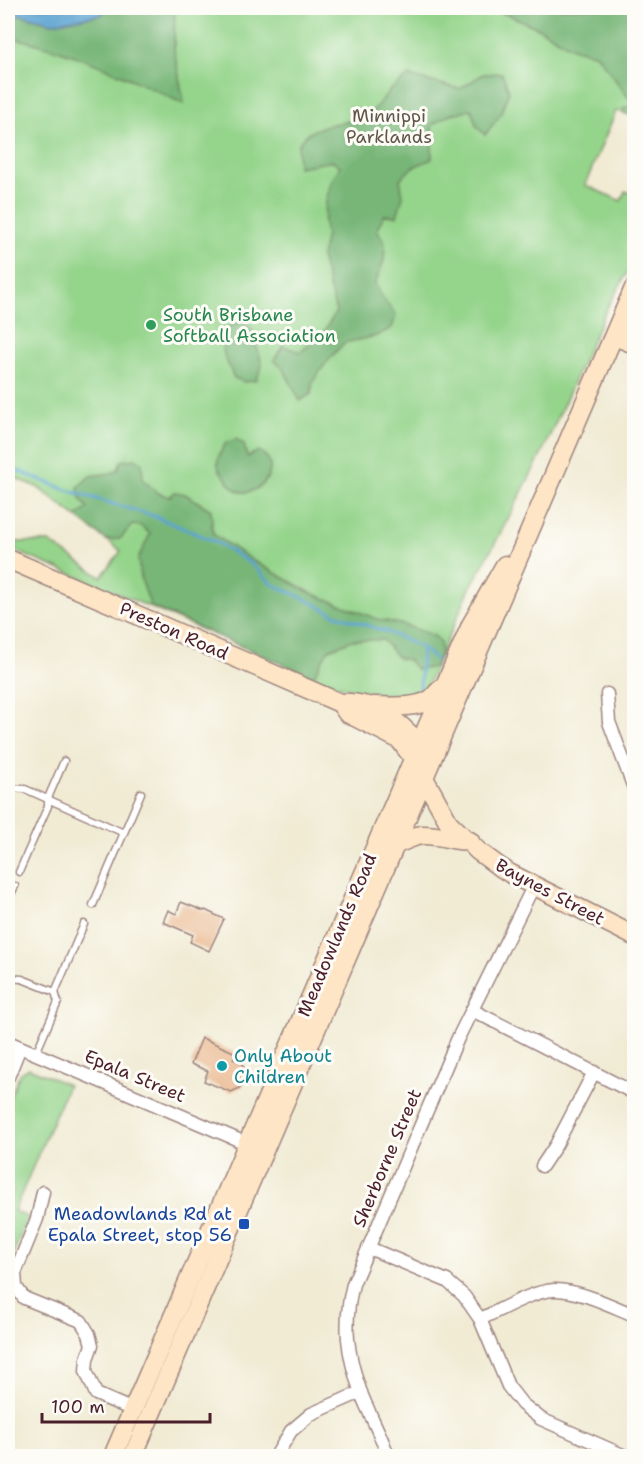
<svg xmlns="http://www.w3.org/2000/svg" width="642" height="1464" viewBox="0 0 642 1464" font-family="'Shantell Sans',sans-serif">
<rect width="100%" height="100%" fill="#fdfcf7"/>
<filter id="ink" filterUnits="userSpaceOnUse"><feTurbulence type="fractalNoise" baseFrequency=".0167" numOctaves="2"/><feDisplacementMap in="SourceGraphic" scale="12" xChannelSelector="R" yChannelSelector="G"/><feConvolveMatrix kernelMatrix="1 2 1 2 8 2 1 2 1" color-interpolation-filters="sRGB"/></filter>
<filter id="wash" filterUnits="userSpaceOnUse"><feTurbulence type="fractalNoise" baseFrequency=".008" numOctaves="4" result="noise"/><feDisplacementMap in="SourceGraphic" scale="24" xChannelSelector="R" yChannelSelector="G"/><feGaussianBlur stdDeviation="1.35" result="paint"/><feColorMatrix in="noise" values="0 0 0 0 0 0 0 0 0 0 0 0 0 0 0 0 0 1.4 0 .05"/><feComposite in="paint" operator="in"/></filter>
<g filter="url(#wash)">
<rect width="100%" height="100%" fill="#f1ebd4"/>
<!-- green -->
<path fill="#94d48b" stroke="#6f7a5b" stroke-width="1.5" d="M8 8H634V117L622 112 616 111 585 185 621 201 625 191 632 194 634 190V261L606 310 541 455 499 536 470 588 428 684 424 691 421 693C389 698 354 691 324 682L117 593 8 548V540L13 542H49L101 577 121 551 37 487 8 475Z
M29 1068 68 1085 14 1211 28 1217 8 1267V1102L20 1073Z"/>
<!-- forest -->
<path fill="#77b677" stroke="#606a51" stroke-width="1.5" d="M109 8H175L174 49 184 104C127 77 70 49 8 37V12L100 15Z
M488 8H634V117L622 112 624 108 634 105 597 55 572 48 542 30 511 16Z
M502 73 509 91 501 114 485 135 476 125 471 109 449 115 432 125V159L413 167 400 179 403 196 397 216 384 215 377 229 385 244 384 260 375 284 383 298 396 315 392 328 376 336 344 343 326 363 313 381 311 394 300 401 284 370 274 360 283 346 300 352 321 336 336 312 321 257 326 235 324 223 326 201 332 180 340 166 333 161 298 167C298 161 297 153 298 147 304 124 347 122 366 119L390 90 409 76 460 89 483 74Z
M242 321 252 329 254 342 259 352 262 366 256 380 245 382 234 378 224 355 222 341 228 327Z
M236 439 244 444 247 457 259 451C263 454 267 456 269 461 275 478 255 497 238 491 232 489 228 482 225 477 223 474 220 472 219 469 215 460 221 450 226 443Z
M135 459 142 463 143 480 158 493 169 497 175 492 185 494 211 510 213 534 252 560 311 593 377 619 404 625 424 632 434 636 440 641 441 653 434 667 417 670 408 660 398 658 383 640H352L328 650 313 677 151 607 141 579 138 559 150 534 141 526 132 525 120 539 106 540 76 517 88 508 80 499 78 487 90 476 111 473 118 470 121 461Z"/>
<!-- water -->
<path fill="#5ca3d2" stroke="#53617e" stroke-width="1.5" d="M8 8H109L101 15 52 23 8 12Z"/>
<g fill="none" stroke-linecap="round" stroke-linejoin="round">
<!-- stream -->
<path stroke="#5ca3d2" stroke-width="3" d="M8 467 67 490 154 516 216 542 250 563 272 584 305 599 334 614 390 633 422 648 435 659
M420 689 422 649"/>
</g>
<g id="blocks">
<!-- building -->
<path fill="#e9b489" d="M181 902 204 911 205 910 224 919 209 951 190 942 193 935 163 922 168 910 176 914Z
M202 1038 236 1053 233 1059 242 1063 247 1075 242 1087 231 1092 204 1081 208 1071 191 1064Z"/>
</g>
</g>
<g filter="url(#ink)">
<use href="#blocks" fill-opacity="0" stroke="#9e8580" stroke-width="1.5"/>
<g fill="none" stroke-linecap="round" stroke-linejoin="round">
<defs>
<path id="lane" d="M8 788 25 789 124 833
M19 872 48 806V798L64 761
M8 897 10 896 15 886
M93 905 141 793
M8 978 22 979 55 992 84 924
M36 1053 58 1002 55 992"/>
<path id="street" d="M607 694 609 722 634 788
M472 1010 634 1093
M8 1042 248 1144
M8 1077 20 1047
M542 1166 556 1145 594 1072
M43 1192 37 1219 15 1273 16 1287 24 1298 81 1321 89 1334 92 1345 87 1359 86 1371 96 1394 133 1410
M369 1248 447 1281 464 1296 480 1319 508 1386 522 1404 541 1419 625 1456
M480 1319C501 1310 532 1291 554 1290 577 1289 612 1306 634 1315
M276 1456 291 1431 311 1414 361 1392
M388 1456C381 1434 369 1414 361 1393 347 1354 343 1324 353 1284L458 1038 534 885"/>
<path id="secondary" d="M614 336 634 344
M8 559 340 703 347 713 400 740 413 758 449 823 478 851 497 865 511 874 634 936
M340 703C372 700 399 721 419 744
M373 706C390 706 416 709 431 699 435 696 438 691 442 688
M394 845C403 842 413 836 422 835 438 834 453 841 470 841
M113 1456 471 625 505 565
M133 1456 634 288"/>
</defs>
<!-- lane casing -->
<use href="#lane" stroke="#9e8580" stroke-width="9"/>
<!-- street casing -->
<use href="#street" stroke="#9e8580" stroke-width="15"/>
<!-- secondary casing -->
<use href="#secondary" stroke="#9e8580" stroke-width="21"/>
<!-- lane -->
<use href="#lane" stroke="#fff" stroke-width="6"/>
<!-- street -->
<use href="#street" stroke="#fff" stroke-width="12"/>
<!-- secondary -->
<use href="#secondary" stroke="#fde5c5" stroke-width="18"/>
</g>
</g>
<!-- markers -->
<circle fill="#2e9e5b" stroke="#fdfcf7" stroke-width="2" cx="151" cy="325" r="6"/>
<circle fill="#0f9aa8" stroke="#fdfcf7" stroke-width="2" cx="222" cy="1066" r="6"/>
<rect fill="#1a4fb4" stroke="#fdfcf7" stroke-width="2" x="238" y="1218" width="12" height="12" rx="3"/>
<g text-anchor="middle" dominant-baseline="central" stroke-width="6" stroke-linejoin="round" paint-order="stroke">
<!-- park labels -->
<g font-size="18" fill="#605548" stroke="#fdfcf7">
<text x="389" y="116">Minnippi<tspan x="389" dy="21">Parklands</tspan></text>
</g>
<!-- leisure labels -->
<g font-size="18" fill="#27864d" stroke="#fdfcf7" text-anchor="start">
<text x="163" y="315">South Brisbane<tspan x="163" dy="21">Softball Association</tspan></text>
</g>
<!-- street labels -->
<g font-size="18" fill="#4a1f2b" stroke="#fdfcf7">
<text transform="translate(174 631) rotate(24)">Preston Road</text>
<text transform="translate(550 892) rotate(28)">Baynes Street</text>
<text transform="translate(337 935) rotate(-67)">Meadowlands Road</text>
<text transform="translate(135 1076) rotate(23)">Epala Street</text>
<text transform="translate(387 1158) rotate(-67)">Sherborne Street</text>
</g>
<!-- culture labels -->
<g font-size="18" fill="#0d838f" stroke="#fdfcf7" text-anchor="start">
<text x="234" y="1056">Only About<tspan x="234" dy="21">Children</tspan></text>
</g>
<!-- transit labels -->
<g font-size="18" fill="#164399" stroke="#fdfcf7" text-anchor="end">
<text x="232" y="1214">Meadowlands Rd at<tspan x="232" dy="21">Epala Street, stop 56</tspan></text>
</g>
</g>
<!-- margin -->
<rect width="642" height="1464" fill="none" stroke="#fdfcf7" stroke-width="30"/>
<!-- scale -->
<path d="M42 1413v9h168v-9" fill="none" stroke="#4a1f2b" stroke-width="3"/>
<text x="51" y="1413" font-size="18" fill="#4a1f2b" stroke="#fdfcf7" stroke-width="4.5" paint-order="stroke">100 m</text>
</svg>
